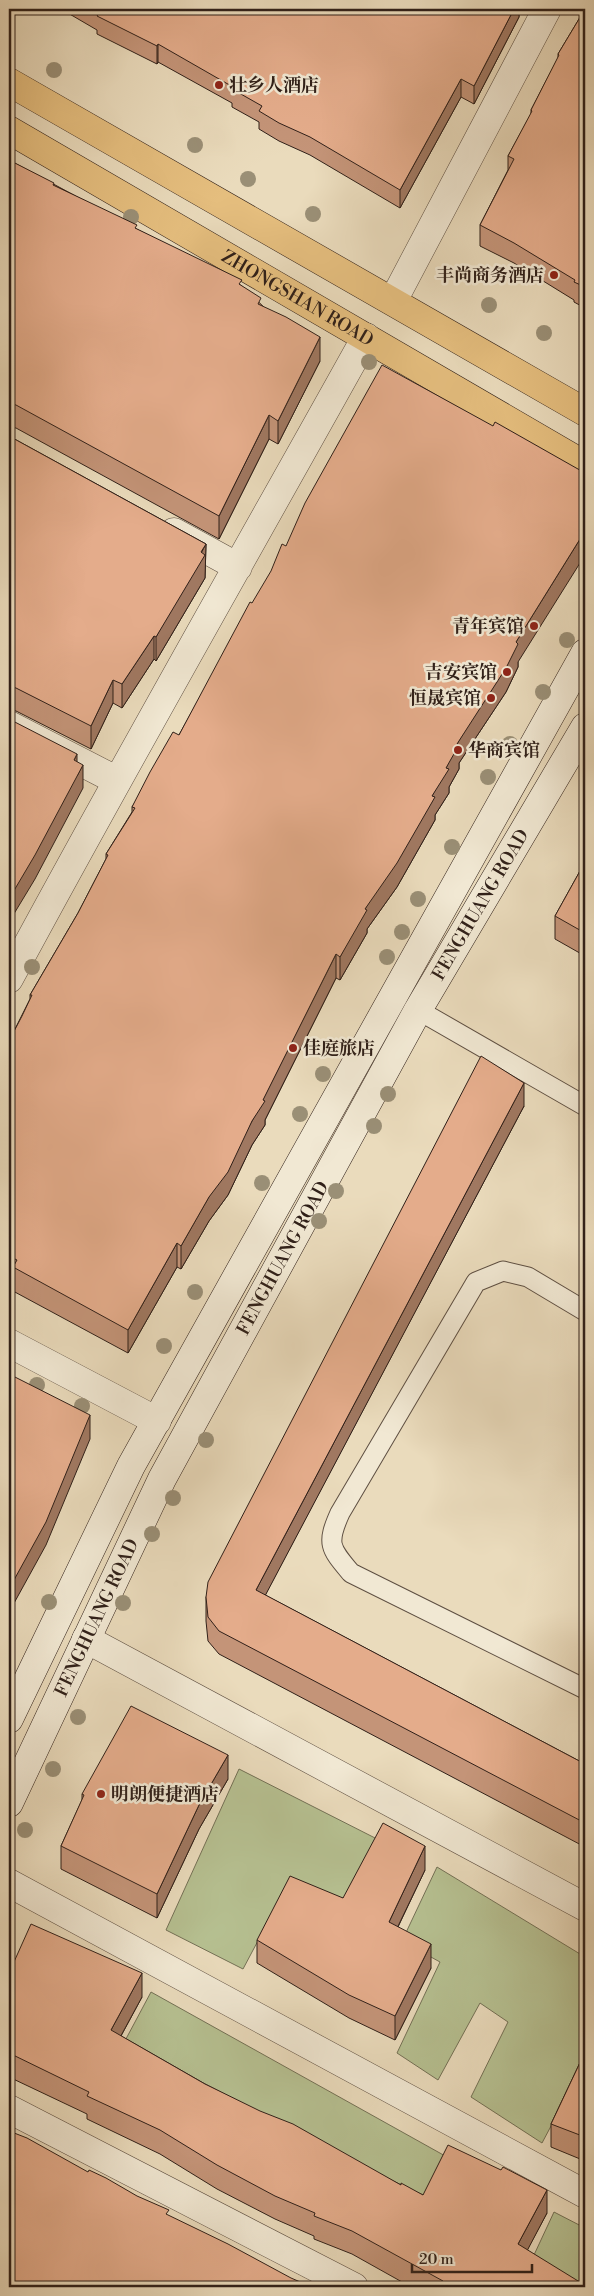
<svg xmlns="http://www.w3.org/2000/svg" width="594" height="2296" viewBox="0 0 594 2296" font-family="'Libre Bodoni','Noto Serif SC',serif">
<rect width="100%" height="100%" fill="#eadbbc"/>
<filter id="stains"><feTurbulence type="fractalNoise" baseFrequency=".004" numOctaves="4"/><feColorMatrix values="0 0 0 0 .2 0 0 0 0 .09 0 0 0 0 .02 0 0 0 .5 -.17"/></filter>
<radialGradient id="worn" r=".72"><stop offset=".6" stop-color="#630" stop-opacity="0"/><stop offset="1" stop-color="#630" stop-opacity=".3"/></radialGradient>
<!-- green -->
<path fill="#b6c091" stroke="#737055" d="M239 1769 379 1840 340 1914 286 1888 243 1969 166 1930Z
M437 1867 585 1957V2062L542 2143 471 2097 508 2022 480 2003 438 2080 397 2053 440 1962 402 1941Z
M151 1992 447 2157 421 2208 119 2052Z
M554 2212 585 2228V2287H558L527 2270Z"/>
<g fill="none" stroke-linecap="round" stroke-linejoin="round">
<defs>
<path id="lane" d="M418 1010 585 1106
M585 1311 528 1277 503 1271 476 1282 340 1513C326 1544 330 1548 351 1573L585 1689"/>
<path id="street" d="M393 301 547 9
M174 532 238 567
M9 725 116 780
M9 979C125 763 247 551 366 337
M9 1343 157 1421
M86 1639 585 1907
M9 1883 585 2194
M9 2109 354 2287"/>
<g id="secondary">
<path d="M9 1719 131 1466 585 653"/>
<path id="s1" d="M9 1803 162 1479 418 1010 585 727"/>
</g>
<g id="primary">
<path d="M9 82 585 412"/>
<path id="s2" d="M9 130 585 465"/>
</g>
</defs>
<!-- lane casing -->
<use href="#lane" stroke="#5e4f42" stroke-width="21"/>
<!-- street casing -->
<use href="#street" stroke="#5e4f42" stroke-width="29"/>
<!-- secondary casing -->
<use href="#secondary" stroke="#302019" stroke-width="29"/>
<!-- primary casing -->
<use href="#primary" stroke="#302019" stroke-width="29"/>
<!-- lane -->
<use href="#lane" stroke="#f1e8d3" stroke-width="19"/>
<!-- street -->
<use href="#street" stroke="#f1e8d3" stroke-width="28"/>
<!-- secondary -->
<use href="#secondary" stroke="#f1e8d3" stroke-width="28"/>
<!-- primary -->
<use href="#primary" stroke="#e5be7e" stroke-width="28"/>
</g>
<!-- trees -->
<g fill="#9a8f76">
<circle cx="54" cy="70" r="8"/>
<circle cx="195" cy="145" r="8"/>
<circle cx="248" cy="179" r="8"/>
<circle cx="313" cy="214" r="8"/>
<circle cx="131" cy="217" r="8"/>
<circle cx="489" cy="305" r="8"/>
<circle cx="544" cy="333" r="8"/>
<circle cx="369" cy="362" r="8"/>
<circle cx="567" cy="640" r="8"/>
<circle cx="543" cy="692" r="8"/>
<circle cx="510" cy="744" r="8"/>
<circle cx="488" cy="777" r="8"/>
<circle cx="452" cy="847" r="8"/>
<circle cx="418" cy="899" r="8"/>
<circle cx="402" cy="932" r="8"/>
<circle cx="387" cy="957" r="8"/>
<circle cx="32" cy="967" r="8"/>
<circle cx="323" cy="1074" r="8"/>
<circle cx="388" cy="1094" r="8"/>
<circle cx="300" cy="1114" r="8"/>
<circle cx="374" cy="1126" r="8"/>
<circle cx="262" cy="1183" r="8"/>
<circle cx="336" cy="1191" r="8"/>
<circle cx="319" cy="1221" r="8"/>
<circle cx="195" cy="1292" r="8"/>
<circle cx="164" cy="1346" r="8"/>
<circle cx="37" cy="1385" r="8"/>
<circle cx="82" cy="1406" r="8"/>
<circle cx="206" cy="1440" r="8"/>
<circle cx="173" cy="1498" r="8"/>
<circle cx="152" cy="1534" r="8"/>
<circle cx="49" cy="1602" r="8"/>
<circle cx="123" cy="1603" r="8"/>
<circle cx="78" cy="1717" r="8"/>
<circle cx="53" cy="1769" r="8"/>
<circle cx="25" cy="1830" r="8"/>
</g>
<!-- wall -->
<path fill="#c49478" stroke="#302019" d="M61 9H519V17L474 104 461 97 400 208 310 155 279 141 259 129V122L232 107V103L158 62 157 64 97 34V30Z
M585 9V308L574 302V300L514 263 480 246V225L508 170V156L531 114V110L558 58V54Z
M9 160 242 286 320 361 278 444 269 439 219 539 16 428 9 427Z
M9 436 206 544 205 578 156 661 154 659 122 708 113 703 91 749 16 711 9 710Z
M252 603 518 662V667L506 692 459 763V769L449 787V793L435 815V820L397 887 367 929V933L340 980 336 978 265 1120V1125L252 1145 228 1195 209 1221 181 1269 177 1267 128 1353 13 1291V1281L9 1279V1041L30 999V995L78 913 106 859V854L132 812V807L179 735Z
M585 862V956L555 939V916Z
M524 1106 265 1595 585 1764V1847L219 1654 208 1641 206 1621V1597Z
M228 1779 199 1829 157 1918 61 1869V1846L82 1800V1794Z
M425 1870 398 1927 431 1968 395 2040 349 2018 257 1963V1940L343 1898Z
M9 1973 142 1997 121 2036 205 2084 401 2185 423 2195 547 2213 527 2250 583 2287H411L352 2254 314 2239V2236L275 2219 217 2189 160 2154 87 2119V2114L9 2077Z
M585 2052V2161L551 2147V2124Z"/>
<!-- shaded-wall -->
<path fill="#a07861" stroke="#302019" d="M514 9H519V17L474 104V86Z
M158 44V62L157 64V46Z
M461 79V97L400 208V190Z
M320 337V361L278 444V421Z
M269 415V439L219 539V516Z
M585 531V555L518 662V667L506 692 459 763V769L449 787V793L435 815V820L397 887 367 929V933L340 980V957L365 909 432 796 446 768 457 744 516 642Z
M206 544 205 578 156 661V637Z
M154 636V659L122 708V684Z
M113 680V703L91 749V726Z
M77 754V776L83 765V788L35 879 9 922V899Z
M336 954V978L265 1120V1125L252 1145 228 1195 209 1221 181 1269V1246L252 1121Z
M524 1083V1106L256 1613V1590Z
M177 1243V1267L128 1353V1330Z
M90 1415V1439L46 1545 13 1605V1616L9 1626V1589Z
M228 1755V1779L199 1829 157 1918V1894L199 1805Z
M425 1846V1870L389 1945V1922Z
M431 1944V1968L395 2040V2016Z
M142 1973V1997L111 2054V2030Z
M547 2190V2213L518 2268V2244Z"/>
<!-- building -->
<path fill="#e4ac8b" stroke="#302019" d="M92 9H514L474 86 461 79 400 190 310 137 279 123 259 111 262 106 232 89 233 87 158 44 157 46 97 16 99 13Z
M585 9V287L574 282 575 280 514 243 480 225 514 159 508 156 532 111 531 110 559 55 558 54Z
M9 160 54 183 53 185 137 225 135 228 242 280 239 284 261 298 258 304 286 317 320 337 278 421 269 415 219 516 16 405 9 403Z
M382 365 493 426 495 422 585 473V531L516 642 518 644 506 668 457 744 459 745 446 768 449 769 432 796 435 797 397 863 365 909 367 910 340 957 336 954 263 1100 265 1101 252 1121 228 1172 209 1197 181 1246 177 1243 128 1330 13 1267 17 1260 9 1256V1041L22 1016 32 995H30L78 913 108 855 106 854 135 808 132 807 150 772 173 732 179 735 250 602 252 603 271 571 282 544 286 546 305 503Z
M9 436 206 544 201 552 205 555 156 637 154 636 122 684 113 680 91 726 16 688 9 686Z
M9 719 77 754 74 760 83 765 35 855 9 899Z
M585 862V933L555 916Z
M481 1056 524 1083 256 1590 585 1764V1823L219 1631 208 1617 206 1597 208 1582Z
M9 1374 90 1415 46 1522 9 1589Z
M9 1591 13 1593 9 1603Z
M131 1706 228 1755 199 1805 157 1894 61 1846 84 1795 82 1794Z
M383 1823 425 1846 389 1922 431 1944 395 2016 349 1995 257 1940 290 1876 343 1898Z
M31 1924 142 1973 111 2030 205 2084 260 2111 293 2124 401 2185V2183L423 2195 448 2145 501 2170 503 2167 547 2190 518 2244 583 2284 581 2287H445L441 2285 443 2281 352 2231 314 2216 315 2213 275 2196 217 2165 160 2130 87 2096 89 2092 9 2053V1973Z
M585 2052V2137L551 2124Z
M9 2131 27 2138 88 2172 89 2170 106 2178 137 2196 169 2210 166 2214 228 2244 291 2278 312 2287H9Z"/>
<!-- markers -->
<g fill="#8f2418" stroke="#f1e8d3" stroke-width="2">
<circle cx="219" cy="85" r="5"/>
<circle cx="554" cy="275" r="5"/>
<circle cx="534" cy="626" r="5"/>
<circle cx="507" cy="672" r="5"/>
<circle cx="491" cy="698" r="5"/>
<circle cx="458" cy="750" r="5"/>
<circle cx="293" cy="1048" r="5"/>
<circle cx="101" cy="1794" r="5"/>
</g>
<g text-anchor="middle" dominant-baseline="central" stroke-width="5" stroke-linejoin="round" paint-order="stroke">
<!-- poi labels -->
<g font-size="18" font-weight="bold" fill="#302019" stroke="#f1e8d3" text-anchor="start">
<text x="229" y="85">壮乡人酒店</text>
<text x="544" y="275" text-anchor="end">丰尚商务酒店</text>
<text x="524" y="626" text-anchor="end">青年宾馆</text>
<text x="497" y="672" text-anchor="end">吉安宾馆</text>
<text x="481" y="698" text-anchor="end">恒晟宾馆</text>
<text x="468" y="750">华商宾馆</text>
<text x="303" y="1048">佳庭旅店</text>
<text x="111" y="1794">明朗便捷酒店</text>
</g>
<!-- street labels -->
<g font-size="18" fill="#302019" stroke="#f1e8d3">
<text stroke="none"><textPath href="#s2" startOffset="334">ZHONGSHAN ROAD</textPath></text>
<text stroke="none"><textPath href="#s1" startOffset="1015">FENGHUANG ROAD</textPath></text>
<text stroke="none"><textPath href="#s1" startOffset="610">FENGHUANG ROAD</textPath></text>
<text stroke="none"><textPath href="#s1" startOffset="205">FENGHUANG ROAD</textPath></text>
</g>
</g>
<!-- margin -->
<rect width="594" height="2296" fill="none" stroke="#eadbbc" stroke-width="30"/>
<rect x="10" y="10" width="574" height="2276" fill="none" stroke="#302019" stroke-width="2.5"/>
<rect x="15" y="15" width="564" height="2266" fill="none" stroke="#302019"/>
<!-- scale -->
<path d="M412 2264v8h120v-8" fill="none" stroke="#302019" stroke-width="2.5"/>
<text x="419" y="2264" font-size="15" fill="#302019" stroke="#f1e8d3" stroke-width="4" paint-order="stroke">20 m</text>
<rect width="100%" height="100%" filter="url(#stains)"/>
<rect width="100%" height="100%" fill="url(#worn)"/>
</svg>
